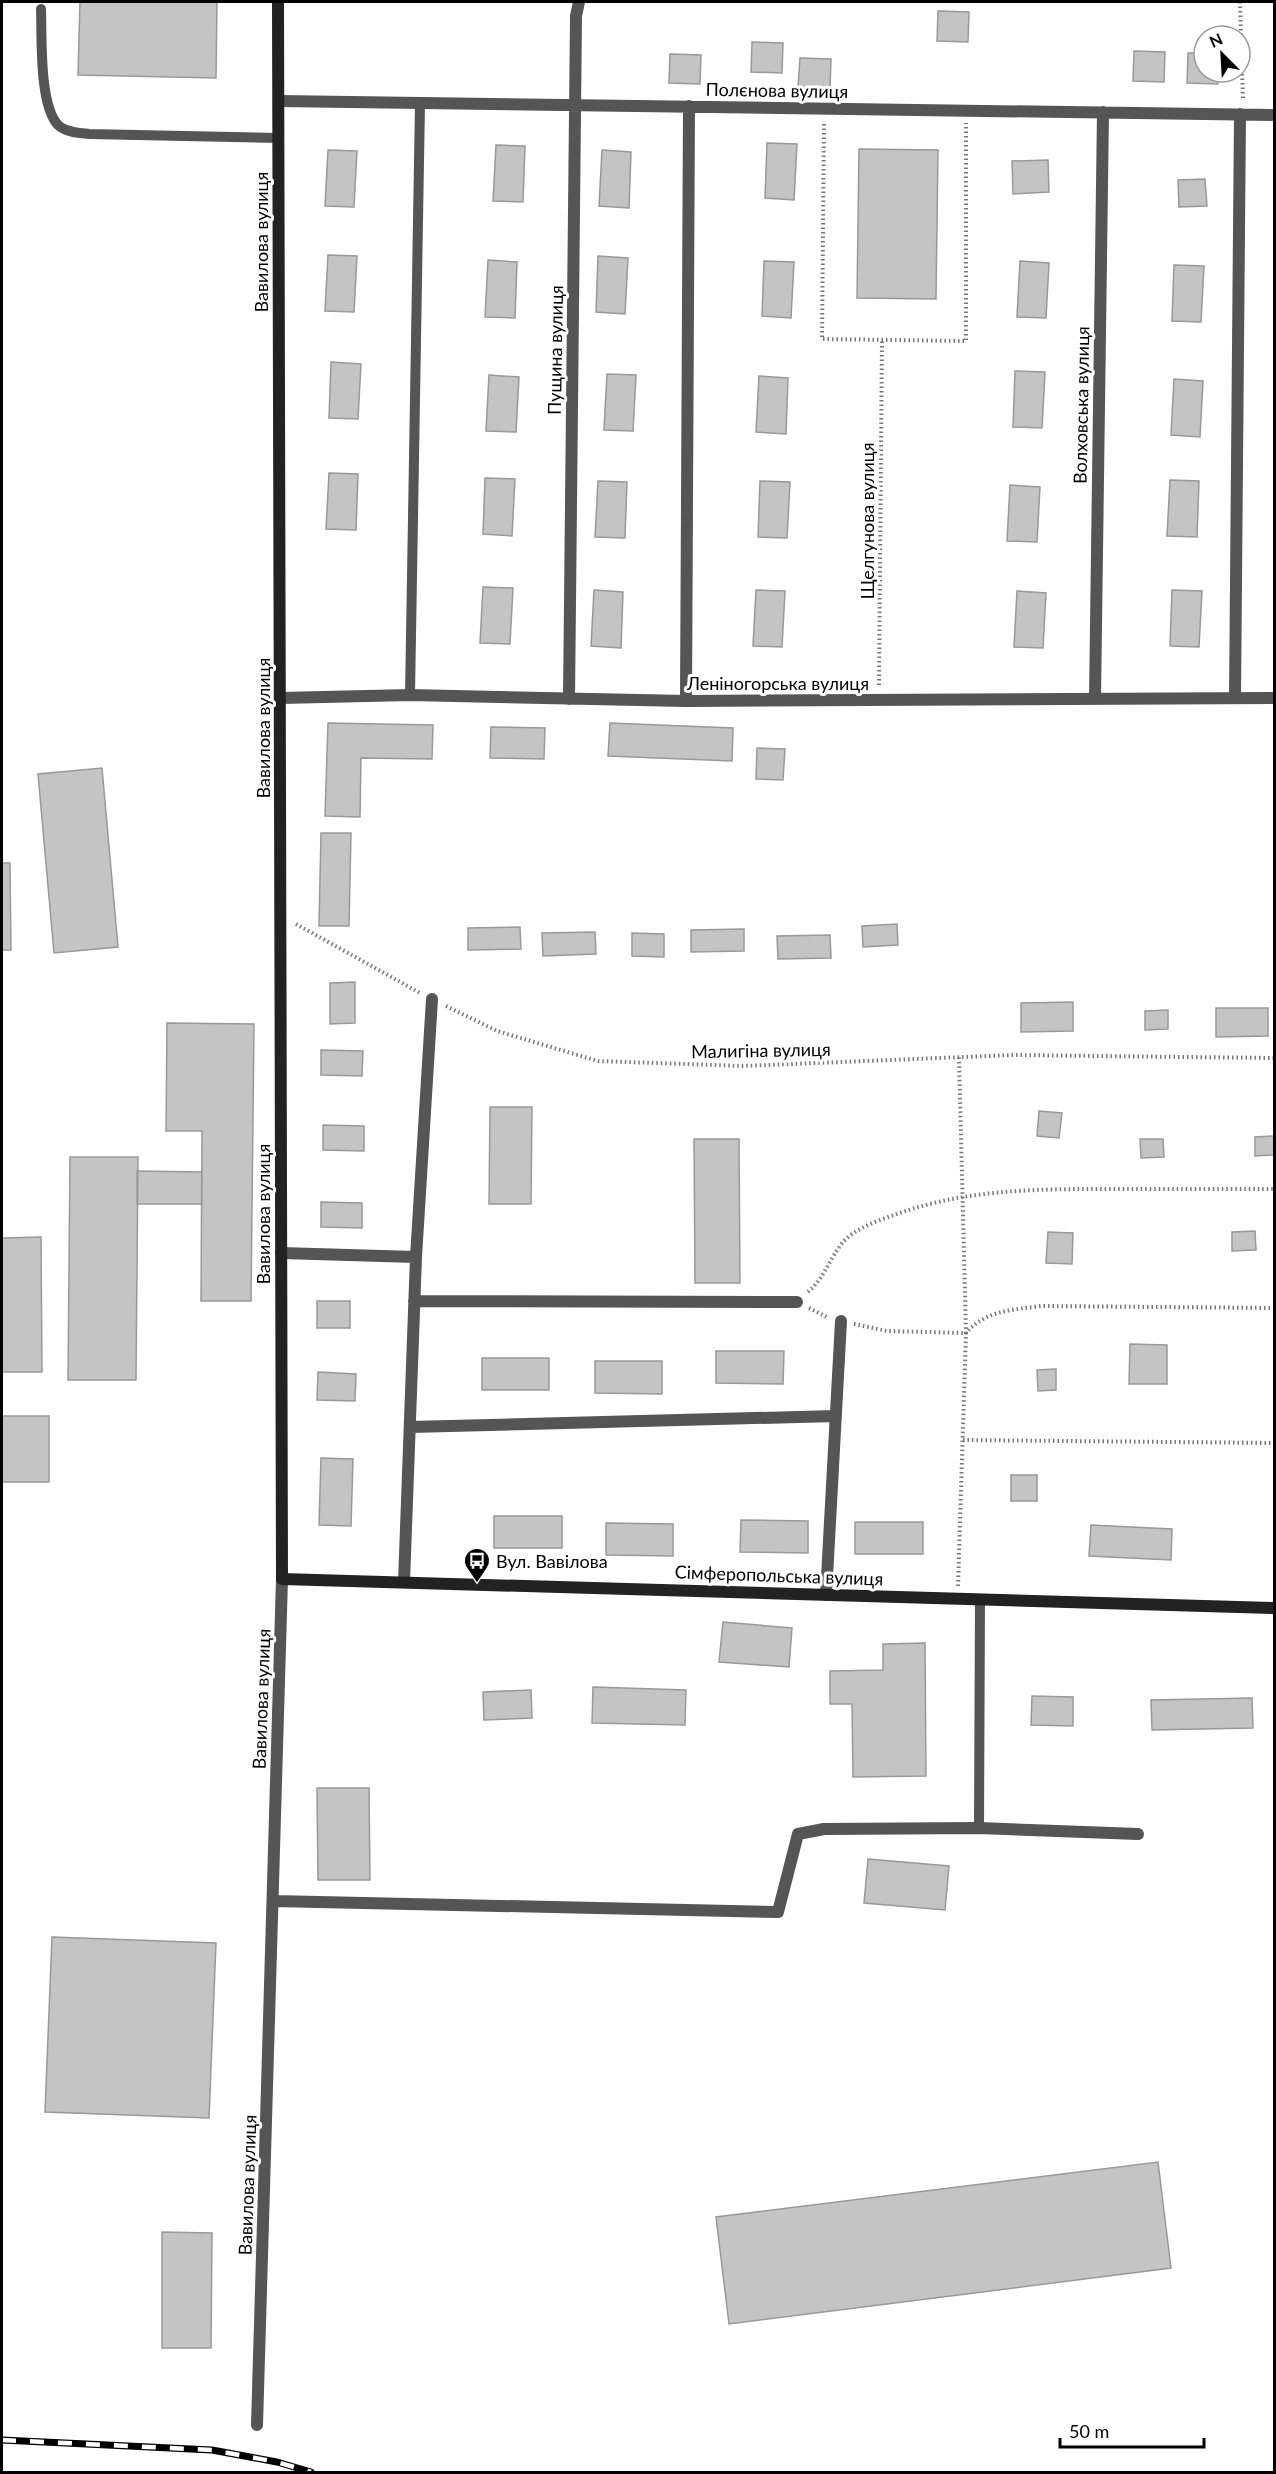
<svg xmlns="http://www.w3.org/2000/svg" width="1276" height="2474" viewBox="0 0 1276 2474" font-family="Lato,sans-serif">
<rect width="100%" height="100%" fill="#fff"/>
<!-- building -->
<path fill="#c4c4c4" stroke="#999" stroke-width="1.5" d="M80 2H217L216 78 78 75Z
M938 11 969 12 968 42 937 41Z
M752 42 783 43 782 73 751 72Z
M1134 51 1165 52 1164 82 1133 81Z
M1188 53H1204V72H1218V84L1187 83Z
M670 54 701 55 700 84 669 83Z
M800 58 831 59 830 88 798 87Z
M767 143 797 144 794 200 765 198Z
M496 145 525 146 523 202 493 201Z
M859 149 938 150 936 299 857 298Z
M328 150 357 151 354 207 325 206Z
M602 150 631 152 629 208 599 206Z
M1048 160 1049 192 1013 194 1012 161Z
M1205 179 1207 206 1179 207 1178 180Z
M328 255 357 256 354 312 325 311Z
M598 256 628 258 625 314 596 312Z
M488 260 517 262 515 318 485 317Z
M764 261 794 262 791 318 762 316Z
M1020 261 1049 263 1046 318 1017 317Z
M1174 265 1204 266 1201 322 1172 321Z
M331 362 361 364 358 419 329 418Z
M1015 371 1045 372 1042 428 1013 427Z
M607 374 636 375 633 431 604 430Z
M489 375 519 377 516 432 486 431Z
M759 376 788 378 786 434 756 432Z
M1174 379 1203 381 1200 437 1171 435Z
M329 473 358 474 356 530 326 529Z
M485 478 515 479 512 536 483 534Z
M1170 480 1199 481 1197 537 1167 536Z
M598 481 627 482 625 538 595 537Z
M760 481 790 482 787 538 758 537Z
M1010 485 1040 487 1037 542 1007 541Z
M483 587 513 588 510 644 480 643Z
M594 590 623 592 621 648 591 646Z
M756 590 785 591 782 647 753 646Z
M1172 590 1202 591 1199 647 1170 646Z
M1017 591 1046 593 1043 648 1014 647Z
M328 723 433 725 432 759 361 758 360 817 325 816Z
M610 723 733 728 732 761 608 756Z
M491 727 545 728 544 759 490 758Z
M757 748 785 749 783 780 756 779Z
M102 768 118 947 54 953 38 774Z
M321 833H351L349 926H319Z
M2 863H10L11 950H2Z
M897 924 898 945 863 947 862 926Z
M520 927 521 949 468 950V928Z
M744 929V951L691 952V930Z
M595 932 596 954 543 956 542 933Z
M632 933 664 934V957L632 956Z
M830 935 831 958 778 959 777 936Z
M355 982V1023L330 1024V983Z
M1073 1002V1031L1021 1032V1003Z
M1216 1008H1268V1036L1216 1037Z
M1168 1010V1029L1145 1030V1011Z
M167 1023 254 1024 251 1301H201L202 1131H166Z
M321 1050 363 1051 362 1076 321 1075Z
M490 1107H532L531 1204H489Z
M1039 1111 1062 1113 1059 1138 1037 1136Z
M323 1125 364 1126V1151L323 1150Z
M1274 1136V1155L1255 1156V1137Z
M694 1139H739L740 1283H695Z
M1140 1139H1163L1164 1157 1141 1158Z
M70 1157H138L136 1380H68Z
M137 1171 202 1172V1204H137Z
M321 1202 362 1203V1228L321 1227Z
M1255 1231 1256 1250 1232 1251V1232Z
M1048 1232 1073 1233 1072 1264 1046 1263Z
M41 1237 42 1372H2V1238Z
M317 1301H350V1328H317Z
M1130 1344 1167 1345V1384H1129Z
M716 1351H784L783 1384 716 1383Z
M482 1358H549V1390H482Z
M595 1361H662V1394L595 1393Z
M1056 1369V1390L1038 1391 1037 1370Z
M318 1372 356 1374 355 1401 317 1400Z
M2 1416H49V1482H2Z
M321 1458 353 1459 351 1526 319 1525Z
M1011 1475H1037V1501H1011Z
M494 1516H562V1548H494Z
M741 1520 808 1521V1553L740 1552Z
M855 1522H923V1554H855Z
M606 1523 673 1524V1556L606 1555Z
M1091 1525 1172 1529 1171 1560 1089 1556Z
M723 1622 792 1628 789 1667 719 1662Z
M925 1643 926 1776 853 1777 852 1704H830V1671L883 1670V1644Z
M593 1687 686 1690 685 1725 592 1723Z
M531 1690 532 1718 484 1720 483 1692Z
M1032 1696 1073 1697V1726L1031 1725Z
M1252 1698 1253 1728 1152 1730 1151 1700Z
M317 1788H369L370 1880H318Z
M868 1859 949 1866 945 1910 864 1903Z
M52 1937 216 1943 209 2118 45 2112Z
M1158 2162 1171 2268 729 2324 716 2217Z
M162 2232 212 2233 211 2348H162Z"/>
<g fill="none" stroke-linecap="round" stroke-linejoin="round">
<!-- path -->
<path stroke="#777" stroke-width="4" stroke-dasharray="1.5 3" stroke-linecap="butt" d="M1240 2 1243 100
M824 124 822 339 966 341V123
M879 685 882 341
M296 924 420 993
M446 1006 497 1031 598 1061 743 1066 1013 1055 1274 1058
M808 1292C827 1277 832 1248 852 1234 865 1225 882 1219 897 1214 969 1188 1044 1189 1119 1189 1171 1189 1223 1189 1274 1189
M809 1308 829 1318
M854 1324 887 1331 966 1333 959 1057
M963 1440 1274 1443
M958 1586 966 1333C986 1310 1012 1310 1041 1306L1274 1308"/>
<!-- lane -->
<path stroke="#555" stroke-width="10" d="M41 9C42 37 39 105 58 125 65 132 79 133 89 134L279 138
M410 695 420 103
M979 1828 980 1599"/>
<!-- street -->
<path stroke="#555" stroke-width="12" d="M279 101 1274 115
M281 698 410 695 686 701 1274 698
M1235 698 1240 114
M569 699 576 16 579 2
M1095 699 1103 112
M686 701 689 106
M281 1253 416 1257 404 1582
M416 1257 432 999
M414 1301 797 1302
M410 1427 836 1416
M826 1595 841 1321
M273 1901 778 1912 798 1834 824 1829 979 1828 1138 1834
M257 2425 282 1579"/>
<!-- secondary -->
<path stroke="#222" stroke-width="12" d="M278 2 282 1579 1274 1608"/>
<defs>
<path id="rail" d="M2 2440 212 2450 277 2462 311 2472"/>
</defs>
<!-- rail casing -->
<use href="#rail" stroke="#000" stroke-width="7"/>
<!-- rail -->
<use href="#rail" stroke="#fff" stroke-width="4.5" stroke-dasharray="14" stroke-linecap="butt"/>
</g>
<!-- icons -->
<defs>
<symbol id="bus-pin" viewBox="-11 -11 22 30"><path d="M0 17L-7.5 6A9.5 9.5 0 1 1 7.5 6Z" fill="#000" stroke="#fff"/><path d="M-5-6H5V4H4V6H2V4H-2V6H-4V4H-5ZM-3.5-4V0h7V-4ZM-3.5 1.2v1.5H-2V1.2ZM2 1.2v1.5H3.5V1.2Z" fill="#fff"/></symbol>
</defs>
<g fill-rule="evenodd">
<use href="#bus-pin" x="462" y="1546" width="30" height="40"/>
</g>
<g text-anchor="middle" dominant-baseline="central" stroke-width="6" stroke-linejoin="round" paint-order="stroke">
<!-- street labels -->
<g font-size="18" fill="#000" stroke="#fff">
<text transform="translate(777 90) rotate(1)">Полєнова вулиця</text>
<text transform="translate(261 242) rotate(-90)">Вавилова вулиця</text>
<text transform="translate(555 350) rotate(-89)">Пущина вулиця</text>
<text transform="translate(1081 405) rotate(-89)">Волховська вулиця</text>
<text transform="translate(867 521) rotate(-90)">Щелгунова вулиця</text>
<text x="778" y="683">Леніногорська вулиця</text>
<text transform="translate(263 728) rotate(-90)">Вавилова вулиця</text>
<text transform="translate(761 1050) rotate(-1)">Малигіна вулиця</text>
<text transform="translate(263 1214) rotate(-90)">Вавилова вулиця</text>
<text transform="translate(779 1575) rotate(2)">Сімферопольська вулиця</text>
<text transform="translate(261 1699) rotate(-88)">Вавилова вулиця</text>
<text transform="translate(247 2185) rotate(-88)">Вавилова вулиця</text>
</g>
<!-- poi labels -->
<g font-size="18" fill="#000" stroke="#fff" text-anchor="start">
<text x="496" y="1561">Вул. Вавілова</text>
</g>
</g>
<!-- border -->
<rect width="1276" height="2474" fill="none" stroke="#000000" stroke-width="6"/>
<!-- north arrow -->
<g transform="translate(1222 54) rotate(336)"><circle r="28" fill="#ffffff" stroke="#999999" stroke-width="1.5"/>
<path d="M0-4.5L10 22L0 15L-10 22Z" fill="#000000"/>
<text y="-9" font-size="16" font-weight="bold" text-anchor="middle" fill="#000000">N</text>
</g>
<!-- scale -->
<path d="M1060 2438v9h144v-9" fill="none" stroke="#000000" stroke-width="3"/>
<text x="1069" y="2438" font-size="18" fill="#000000" stroke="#ffffff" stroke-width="4.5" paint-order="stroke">50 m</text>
</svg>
